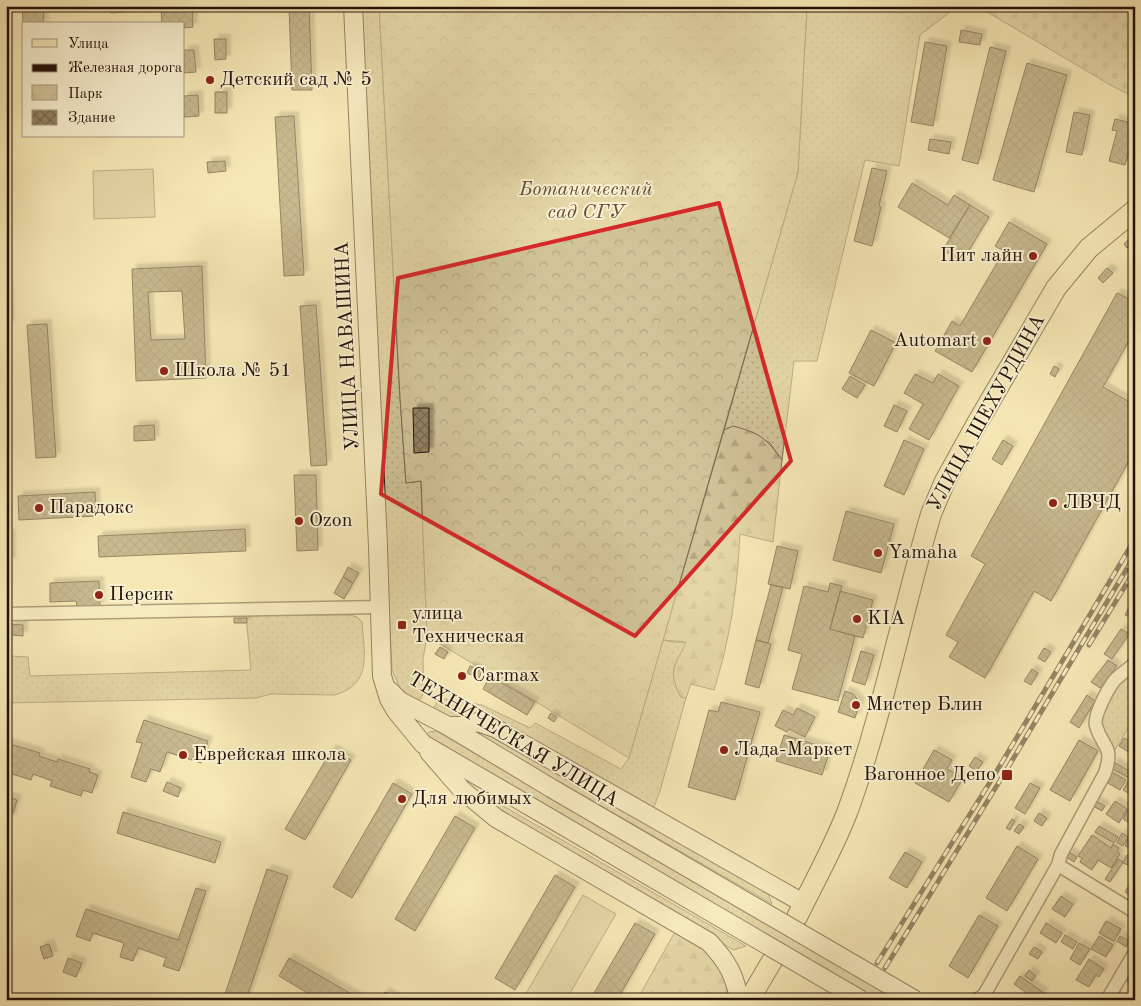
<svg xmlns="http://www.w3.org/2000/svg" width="1141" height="1006" viewBox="0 0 1141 1006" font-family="'Old Standard TT',serif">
<defs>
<pattern id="grass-dots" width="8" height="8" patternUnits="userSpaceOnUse" patternTransform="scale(1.25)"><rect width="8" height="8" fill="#d1c398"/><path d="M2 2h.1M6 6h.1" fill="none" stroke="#b3a682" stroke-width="1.8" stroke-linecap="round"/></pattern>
<pattern id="forest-firs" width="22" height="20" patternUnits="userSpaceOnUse" patternTransform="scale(1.25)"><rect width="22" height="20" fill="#d1c398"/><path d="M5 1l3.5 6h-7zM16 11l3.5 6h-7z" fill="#b3a682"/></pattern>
<pattern id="cemetery-stones" width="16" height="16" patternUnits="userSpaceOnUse" patternTransform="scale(1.25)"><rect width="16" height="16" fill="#d1c398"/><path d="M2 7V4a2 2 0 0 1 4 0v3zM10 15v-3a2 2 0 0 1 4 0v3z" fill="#b3a682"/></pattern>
<pattern id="park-crowns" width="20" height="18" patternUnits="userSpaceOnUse" patternTransform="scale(1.25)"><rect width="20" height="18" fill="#d1c398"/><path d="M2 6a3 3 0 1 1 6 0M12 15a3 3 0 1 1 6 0" fill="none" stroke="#b3a682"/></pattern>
<pattern id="building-cross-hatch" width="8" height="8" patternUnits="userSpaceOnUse" patternTransform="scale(1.25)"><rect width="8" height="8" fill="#918162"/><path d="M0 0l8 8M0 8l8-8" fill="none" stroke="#76684f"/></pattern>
<filter id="shadow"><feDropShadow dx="4.5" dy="-4.5" stdDeviation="1" flood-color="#0004"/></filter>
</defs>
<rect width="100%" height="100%" fill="#f5e8b5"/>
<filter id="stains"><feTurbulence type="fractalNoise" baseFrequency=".004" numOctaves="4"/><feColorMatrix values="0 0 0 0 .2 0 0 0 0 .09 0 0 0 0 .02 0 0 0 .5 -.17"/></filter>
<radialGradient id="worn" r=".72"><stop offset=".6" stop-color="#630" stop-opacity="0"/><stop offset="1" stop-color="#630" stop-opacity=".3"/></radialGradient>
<!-- grass -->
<path fill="url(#grass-dots)" stroke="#7a6a50" d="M361 6H379L400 398 406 483 421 481 427 636 423 659 424 692 418 704 400 688 392 670Z
M807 6H958L920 35 899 166 865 160 817 361H794L782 460 769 442 724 430 798 172Z
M246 615H350L357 617 362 622C364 652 373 684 335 695L271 694 256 698 6 703V623H8L9 656 28 657 30 676 251 670Z
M663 640 673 642H687C684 650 678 657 675 665 671 675 676 688 681 697L686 698 660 791 652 812 469 716 441 717 431 712 438 701 445 699 482 705 530 728 535 723 621 769 629 758Z
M1135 668V717L1115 750C1111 743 1103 734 1100 726 1093 708 1123 679 1135 668Z
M436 731 900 1000H876L429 740 427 735 429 732Z
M483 732 494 735 768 892 772 904 478 735Z
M472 788 746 946 734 950 730 948 499 815Z"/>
<!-- forest -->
<path fill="url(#forest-firs)" stroke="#7a6a50" d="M733 426C760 433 766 438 782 460L773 542 740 534C737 591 731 635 714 690L691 684 686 698 681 697C676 689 671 675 675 665 677 658 683 651 686 642L663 640 724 430Z
M676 930 715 955 727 985 725 1000H637Z"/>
<!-- cemetery -->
<path fill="url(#cemetery-stones)" stroke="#7a6a50" d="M977 6H1135V97L1114 87Z"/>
<!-- park -->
<path fill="url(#park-crowns)" stroke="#7a6a50" d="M379 6H807L798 172 629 758 427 636 421 481 406 483 400 398Z"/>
<!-- pitch -->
<path fill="#d1c398" stroke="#7a6a50" d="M153 169 155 217 94 219 93 171Z
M583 895 616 914 566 1000H528L524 997Z"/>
<!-- building -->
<path fill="url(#building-cross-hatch)" stroke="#241109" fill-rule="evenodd" filter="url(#shadow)" d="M22 6H43L44 24H24V39Z
M110 6H125V12L111 13Z
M161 6H192L193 27 184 28V24H162Z
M289 6H309L312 90H292Z
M961 30 982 34 980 45 959 42Z
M214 39H226V59L215 60Z
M925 42 947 46 933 126 911 122Z
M990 47 1006 51 978 164 962 160Z
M184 50H194L196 72 184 73Z
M1027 63 1067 75 1034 192 993 180Z
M215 92H227V113H215Z
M198 95 199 116 184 117V96Z
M1074 112 1090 115 1082 155 1066 152Z
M294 116 304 275 284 276 275 117Z
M1115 119 1135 124V130L1125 165 1109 161 1117 131 1112 130Z
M930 139 951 142 949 154 928 150Z
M225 161 226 171 208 173 207 162Z
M872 168 887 171 879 206 881 207 872 246 854 241Z
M912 183 948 205 954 195 970 205 949 238 898 207Z
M970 205 989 217 962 262 943 250Z
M1009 222 1047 244 972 372 935 351 952 321 960 326 1004 251 995 246Z
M1130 238 1133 241 1127 248 1124 244Z
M6 250 10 325H6Z
M202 266 206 378 136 381 132 269ZM182 291 185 339 151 340 148 292Z
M1107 268 1113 273 1103 283 1098 278Z
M1117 293 1135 302V330L1103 387 1135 405V450L1051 601 1034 591 985 678 949 657 958 642 946 635 985 564 971 556Z
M316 305 327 465 311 466 300 306Z
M47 324 56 457 36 458 27 325Z
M871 330 896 343 874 386 849 373Z
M1054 366 1059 369 1055 377 1050 374Z
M915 374 933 383 938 374 959 386 929 440 909 429 923 404 904 393Z
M850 376 865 385 857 398 842 389Z
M894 405 907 411 897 432 884 426Z
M413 408H429V452L414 453Z
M154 425 155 440 134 441V426Z
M904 440 924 449 904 495 884 486Z
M1003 440 1013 446 1002 465 992 459Z
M294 475H316L318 550 297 551Z
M95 492 96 516 19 520 18 496Z
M846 511 894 524 881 573 833 560Z
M245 529 246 551 99 557 98 536Z
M6 533H10L11 562H6Z
M777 546 798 551 790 589 768 584Z
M348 567 359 573 353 583 343 577Z
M343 577 353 583 344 599 334 593Z
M99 581 100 606H77L76 601 50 602V583Z
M830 583 842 586 830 629 855 636 838 701 792 689 802 654 788 650 804 586 828 592Z
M771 585 783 587 768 643 756 640Z
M840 591 873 600 863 638 830 629Z
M1130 605 1135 608V619L1125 615Z
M234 618H247V623H234Z
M11 624 23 625V636L11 635Z
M1121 629 1129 634 1112 659 1104 654Z
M756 640 771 644 759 688 745 684Z
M440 647 448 652 444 659 435 654Z
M1044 648 1051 652 1045 662 1038 658Z
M861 651 874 655 865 685 852 681Z
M1108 660 1117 666 1100 688 1091 682Z
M470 666 482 671 479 678 467 673Z
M1032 669 1038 673 1031 685 1024 681Z
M490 676 535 702 527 715 483 689Z
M845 691 853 694 860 703 855 718 838 712Z
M1087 695 1095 701 1079 728 1070 722Z
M721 702 760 712 735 800 688 787 709 710 718 712Z
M797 708 815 717 805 737 789 729 787 732 775 726 783 710 793 715Z
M551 713 557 717 554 722 548 718Z
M144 720 208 741 201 763 167 752 160 772 151 769 146 782 131 777 142 743 136 742Z
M784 735 830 749 822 775 776 761Z
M1124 738 1135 745 1130 753 1119 746Z
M1079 740 1098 751 1070 801 1050 790Z
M7 743 40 753 39 756 57 762 58 759 90 769 89 772 98 775 92 793 83 790 81 796 50 786 52 781 33 774 31 780 6 772Z
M332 749 351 760 305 840 285 829Z
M934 750 952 760 947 769 963 778 949 802 915 783Z
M975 757 983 762 977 771 969 766Z
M1114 762 1129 771 1131 766 1135 769V781L1111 768Z
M1112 772 1126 780 1120 790 1106 782Z
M1129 780 1135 784 1130 794 1123 790Z
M167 782 181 788 178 797 163 791Z
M393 783 412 794 352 898 333 887Z
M1030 783 1040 788 1025 814 1015 808Z
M6 796 17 800 11 819 6 818Z
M1096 801 1105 806 1102 811 1093 806Z
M1115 801 1127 809 1119 823 1106 814Z
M1131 804 1135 806V826L1123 819Z
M123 812 221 842 215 863 117 833Z
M1039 813 1047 818 1042 826 1034 821Z
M455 816 475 828 415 931 395 919Z
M1012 819 1015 821 1010 830 1006 828Z
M1019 824 1024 827 1019 834 1014 831Z
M1099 826 1118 837 1114 843 1095 832Z
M1122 833 1128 837 1123 846 1117 842Z
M1092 835 1111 848 1113 844 1119 848 1117 852 1120 854 1111 868 1098 860 1092 870 1080 862 1082 858 1078 856Z
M1128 839 1133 842 1130 848 1125 846Z
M1017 846 1038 859 1007 911 986 898Z
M905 852 922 862 907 888 889 878Z
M1069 852 1077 857 1074 862 1066 857Z
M1127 855 1134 858 1130 866 1123 863Z
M1118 859 1123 862 1110 882 1105 879Z
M267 869 288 876 246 1000H223Z
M555 875 575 887 515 990 495 978Z
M1133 879 1135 880V898L1125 892Z
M196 888 206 891 179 971 163 966 166 958 138 948 133 961 120 957 124 943 93 933 90 941 76 936 86 909 178 940Z
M1061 896 1073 904 1065 917 1052 909Z
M979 915 998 926 968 978 949 966Z
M1106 921 1121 929 1114 941 1099 933Z
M635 923 655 934 617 1000H590Z
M1046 923 1062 933 1056 943 1040 933Z
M1065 935 1077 942 1073 949 1061 942Z
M1099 936 1113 945 1106 957 1091 949Z
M1120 936 1129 941 1126 947 1117 941Z
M1079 943 1090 949 1080 965 1070 959Z
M49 944 53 956 44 959 40 947Z
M1034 947 1042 952 1038 959 1029 954Z
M68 958 82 963 76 977 63 972Z
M289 958 362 1000H319L279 976Z
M1089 959 1104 969 1099 977 1096 975 1089 987 1076 980Z
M1029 970 1036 976 1032 981 1025 976Z
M1020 976 1044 993 1039 1000H1028L1022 996 1025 992 1014 984Z
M1128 976 1135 980 1133 986 1125 980Z
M385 992 398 1000H380Z
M1129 993 1135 996V1000H1125Z"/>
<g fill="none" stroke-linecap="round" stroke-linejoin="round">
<!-- primary-tunnel -->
<path stroke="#d6c89b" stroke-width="20" stroke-dasharray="20 10" stroke-linecap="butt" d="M772 961 797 917"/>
<defs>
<path id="street" d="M6 614 381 607
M1058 865 1135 912
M976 1000 984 995 1058 865 1061 854 1105 773C1114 745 1103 749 1096 726 1093 716 1108 689 1114 681 1120 674 1129 669 1135 663
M1107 1000 1135 952"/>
<path id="secondary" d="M353 6 378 546 382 676 389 699 396 711 423 744 538 811
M389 690 400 701 448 726 551 788
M448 726H462L478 722 495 728 803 903
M429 752 462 790 496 818 709 942C727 961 735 975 739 1000"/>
<path id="primary" d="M797 917C814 882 834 847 848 810 883 714 902 612 931 514L945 481 976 425 1056 288 1089 248 1135 210
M749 1000 772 961"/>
</defs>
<!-- street casing -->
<use href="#street" stroke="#584734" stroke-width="15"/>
<!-- secondary casing -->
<use href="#secondary" stroke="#241109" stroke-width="20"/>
<!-- primary casing -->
<use href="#primary" stroke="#241109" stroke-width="22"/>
<!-- street -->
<use href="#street" stroke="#f8f0cf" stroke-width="12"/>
<!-- secondary -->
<use href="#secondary" stroke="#f8f0cf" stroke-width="18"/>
<!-- primary -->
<use href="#primary" stroke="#f5e8b5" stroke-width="20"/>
<defs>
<path id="rail" d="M1089 645 1135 570
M877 963 992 779 1135 539
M885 968 1004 774 1135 555"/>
</defs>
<!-- rail casing -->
<use href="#rail" stroke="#241109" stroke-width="5"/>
<!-- rail -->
<use href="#rail" stroke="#f8f0cf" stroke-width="3" stroke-dasharray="9" stroke-linecap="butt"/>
<defs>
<path id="secondary-bridge" d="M551 788 915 1000
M538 811 861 1000"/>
</defs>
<!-- secondary-bridge casing -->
<use href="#secondary-bridge" stroke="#241109" stroke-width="20" stroke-linecap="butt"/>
<!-- secondary-bridge -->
<use href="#secondary-bridge" stroke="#f8f0cf" stroke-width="18"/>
</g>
<!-- marked area -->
<path d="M0 0H1141V1006H0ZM719 203 791 461 635 636 381 494 398 278Z" fill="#f5e8b5" fill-opacity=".55" fill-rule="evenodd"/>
<path fill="none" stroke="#d62828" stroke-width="4" stroke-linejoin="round" d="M719 203 791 461 635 636 381 494 398 278Z"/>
<!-- markers -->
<g fill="#8f2418" stroke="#f8f0cf" stroke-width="2">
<circle cx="210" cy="80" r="5"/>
<circle cx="1033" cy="256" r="5"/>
<circle cx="987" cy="341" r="5"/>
<circle cx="164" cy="371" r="5"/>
<circle cx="1053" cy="503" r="5"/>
<circle cx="39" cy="508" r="5"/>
<circle cx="299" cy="521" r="5"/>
<circle cx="878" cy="553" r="5"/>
<circle cx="99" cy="595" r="5"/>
<circle cx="857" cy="619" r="5"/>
<rect x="397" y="620" width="10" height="10" rx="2.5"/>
<circle cx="462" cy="676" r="5"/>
<circle cx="856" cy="705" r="5"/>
<circle cx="724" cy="750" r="5"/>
<circle cx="183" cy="755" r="5"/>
<rect x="1001" y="769" width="12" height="12" rx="2.5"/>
<circle cx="402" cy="799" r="5"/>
</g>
<g text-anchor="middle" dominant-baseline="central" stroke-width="4" stroke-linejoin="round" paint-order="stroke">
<!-- poi labels -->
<g font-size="20" fill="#241109" stroke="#f8f0cf" text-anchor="start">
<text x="220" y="80">Детский сад № 5</text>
<text x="1023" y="256" text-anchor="end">Пит лайн</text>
<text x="977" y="341" text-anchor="end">Automart</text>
<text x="174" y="371">Школа № 51</text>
<text x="1063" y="503">ЛВЧД</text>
<text x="49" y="508">Парадокс</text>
<text x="309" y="521">Ozon</text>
<text x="888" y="553">Yamaha</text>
<text x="109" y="595">Персик</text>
<text x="412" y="614">улица<tspan x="412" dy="23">Техническая</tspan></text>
<text x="867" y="619">KIA</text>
<text x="472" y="676">Carmax</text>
<text x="866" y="705">Мистер Блин</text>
<text x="734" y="750">Лада-Маркет</text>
<text x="193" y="755">Еврейская школа</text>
<text x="996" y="775" text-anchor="end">Вагонное Депо</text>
<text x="412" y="799">Для любимых</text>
</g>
<!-- park labels -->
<g font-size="20" font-style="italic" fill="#614f3b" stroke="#f8f0cf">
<text x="586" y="190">Ботанический<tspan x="586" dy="23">сад СГУ</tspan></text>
</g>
<!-- street labels -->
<g font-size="20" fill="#241109" stroke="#f8f0cf">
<text transform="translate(348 346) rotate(-93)">УЛИЦА НАВАШИНА</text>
<text transform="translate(987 413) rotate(-61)">УЛИЦА ШЕХУРДИНА</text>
<text transform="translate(513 740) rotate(31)">ТЕХНИЧЕСКАЯ УЛИЦА</text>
</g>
</g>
<!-- margin -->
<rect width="1141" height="1006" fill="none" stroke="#f5e8b5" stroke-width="25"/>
<rect x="8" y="8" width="1126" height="991" fill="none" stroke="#241109" stroke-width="2.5"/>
<rect x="12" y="12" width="1116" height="981" fill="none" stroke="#241109"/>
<!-- legend -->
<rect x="22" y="22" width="162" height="115" fill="#f8f0cf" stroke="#a39780"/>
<rect x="32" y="39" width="25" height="8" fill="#f5e8b5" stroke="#a39780"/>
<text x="68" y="48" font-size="15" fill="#241109">Улица</text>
<rect x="32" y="64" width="25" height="8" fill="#241109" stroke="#a39780"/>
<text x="68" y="72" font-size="15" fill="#241109">Железная дорога</text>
<rect x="32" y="85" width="25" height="15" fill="url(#park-crowns)" stroke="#a39780"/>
<text x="68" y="98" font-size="15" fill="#241109">Парк</text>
<rect x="32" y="110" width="25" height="15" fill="url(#building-cross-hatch)" stroke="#a39780"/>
<text x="68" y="122" font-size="15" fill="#241109">Здание</text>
<rect width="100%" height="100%" filter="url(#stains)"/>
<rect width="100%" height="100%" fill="url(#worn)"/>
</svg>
